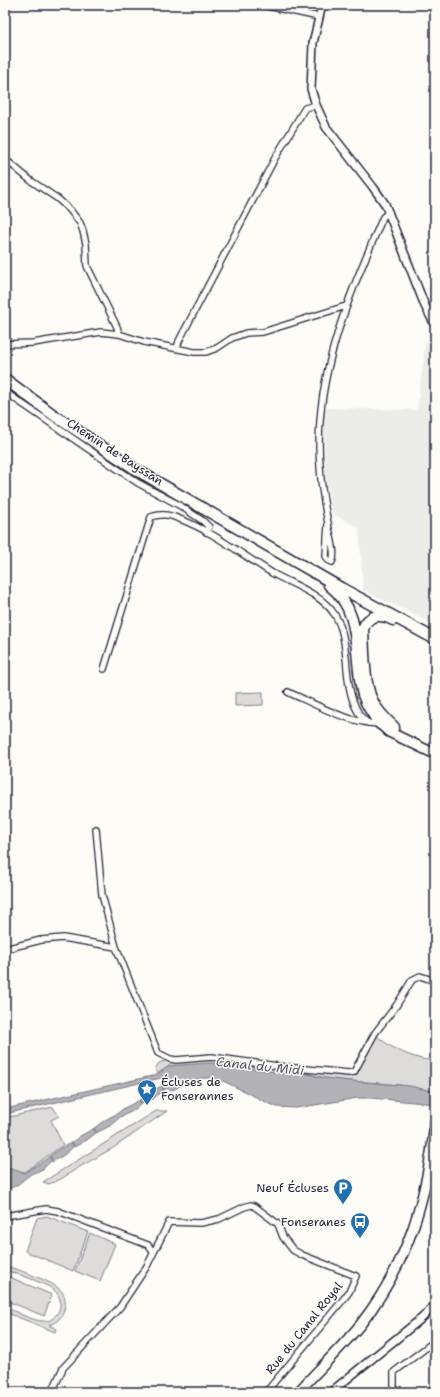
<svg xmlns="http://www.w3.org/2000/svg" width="440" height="1397" viewBox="0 0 440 1397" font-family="'Shantell Sans',sans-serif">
<rect width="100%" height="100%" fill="#fdfcf7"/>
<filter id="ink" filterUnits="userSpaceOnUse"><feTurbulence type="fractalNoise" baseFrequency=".025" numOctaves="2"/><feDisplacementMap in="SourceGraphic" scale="8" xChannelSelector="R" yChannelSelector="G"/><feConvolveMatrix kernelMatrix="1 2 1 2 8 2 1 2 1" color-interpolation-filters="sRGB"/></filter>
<g filter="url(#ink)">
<!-- built -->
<path fill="#ecece9" d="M426 340 435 342V625L363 590 359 528 333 514 330 506 325 470 324 408 417 410Z"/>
<!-- green -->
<path fill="#dddcdb" stroke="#807f8b" d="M263 692V705L235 706V693Z
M375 1034C387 1046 405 1055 422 1059 427 1060 431 1060 435 1061V1090L433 1092C418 1088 404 1085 390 1084 363 1081 335 1082 309 1074L169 1066 159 1074 155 1069 159 1063 170 1059 201 1057 354 1072Z
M53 1107 59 1116 51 1120 63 1145 25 1172 11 1168 5 1169V1118Z
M156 1111H167L113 1148 76 1169 61 1179 49 1184 43 1182Z
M47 1216 88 1232 73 1271 25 1251 37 1218Z
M90 1233 115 1244 100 1281 75 1271Z
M5 1267C14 1267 23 1272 32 1275 47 1282 71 1287 64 1310 62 1318 57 1322 49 1325L57 1329 55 1332 5 1312V1307C15 1311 32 1321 43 1321 48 1322 53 1319 56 1315 63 1307 61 1296 54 1290 49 1285 12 1271 5 1271Z
M7 1276 52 1295 44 1316 5 1300V1282Z"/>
<!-- water -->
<path fill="#b2b2b7" stroke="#787885" d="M209 1063 224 1064 281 1073 309 1074 318 1077 340 1080 410 1086 435 1092V1104L371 1098H358L296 1108 277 1107 266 1102 221 1080 211 1078H202L189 1081 173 1090 166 1088 164 1091 163 1087V1090L153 1099 143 1103 141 1105V1102L139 1100C147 1093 155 1090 163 1085V1080L161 1078 5 1114V1109L156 1075 169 1066Z
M138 1101 141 1102V1104L133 1111 120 1117 110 1126 96 1133V1130L93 1129 105 1120 118 1113 124 1108Z
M93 1129 95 1131 96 1133 87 1140 74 1147V1144L71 1143 80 1136Z
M71 1143 73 1145V1147L64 1155 52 1162V1158L49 1157 50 1156 61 1148Z
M49 1157 51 1159V1161L43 1169 31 1174 17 1185 5 1191V1170L11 1169 25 1173Z"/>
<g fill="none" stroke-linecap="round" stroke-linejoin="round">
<defs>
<path id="minor" d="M263 5 319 17
M5 159 30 180 58 199 70 210 80 223 83 231 86 244 87 266 117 327 119 334
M5 344 33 343 101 332 119 334 144 342 194 352H206L217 348 232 338 246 333 263 332 346 306
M177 348 179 341 275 158 305 108 316 105
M5 392 138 483 179 505 203 521 209 527 206 532
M328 524 326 556 328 560 332 562C337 553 329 533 328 523 324 504 321 485 320 466 313 380 347 301 380 224L383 217 389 212
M104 669 151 517C162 514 167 514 177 518 211 530 241 554 272 573 293 585 322 594 335 615 352 643 341 683 358 712 360 716 364 720 368 723
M288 692C317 705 348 723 380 724
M96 829 102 895 116 947 158 1053 170 1059 176 1060 211 1057 285 1067 349 1073 354 1072 375 1033 396 1006 412 980 420 976 435 981
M5 949 41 940 63 938 116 947
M5 1216 46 1209 58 1211 148 1245 153 1252
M52 1392 63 1368 120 1307 147 1266 169 1222 201 1223 219 1219 244 1207 251 1205 254 1206 278 1224 283 1237 293 1250 302 1255 356 1276 349 1292 342 1301 266 1392
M394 1392V1372L435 1341
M432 1392 435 1390"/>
<path id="tertiary" d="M322 5 313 43 311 89 316 105 326 127 373 187 385 204 425 306 435 325
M331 1392 422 1318 435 1305"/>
<path id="primary" d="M380 724 389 732 435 754
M298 1392C318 1370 341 1348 360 1325 408 1264 427 1199 435 1122"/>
<path id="trunk" d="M5 379 55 416 140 472 341 588 435 639
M329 585C364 611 353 658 363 695 367 706 373 715 380 724
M393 620C379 613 368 615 363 629 364 650 364 683 372 700 377 711 385 719 394 727"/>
</defs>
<!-- minor casing -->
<use href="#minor" stroke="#22223b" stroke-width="8"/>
<!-- tertiary casing -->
<use href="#tertiary" stroke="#22223b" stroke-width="10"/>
<!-- primary casing -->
<use href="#primary" stroke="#22223b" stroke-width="12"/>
<!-- trunk casing -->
<use href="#trunk" stroke="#22223b" stroke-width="13"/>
<!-- minor -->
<use href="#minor" stroke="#fdfcf7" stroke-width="5.5"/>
<!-- tertiary -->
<use href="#tertiary" stroke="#fdfcf7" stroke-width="7"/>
<!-- primary -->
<use href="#primary" stroke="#fdfcf7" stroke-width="9"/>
<!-- trunk -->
<use href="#trunk" stroke="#fdfcf7" stroke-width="10"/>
</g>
</g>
<!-- icons -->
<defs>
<symbol id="sight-pin" viewBox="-11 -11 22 30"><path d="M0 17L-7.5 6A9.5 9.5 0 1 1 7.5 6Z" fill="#1f6fb2" stroke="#fdfcf7"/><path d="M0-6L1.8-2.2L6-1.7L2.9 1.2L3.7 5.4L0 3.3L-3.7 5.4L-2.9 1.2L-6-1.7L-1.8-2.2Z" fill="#fff"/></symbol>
<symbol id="parking-pin" viewBox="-11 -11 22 30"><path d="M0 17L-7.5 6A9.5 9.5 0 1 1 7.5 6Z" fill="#1f6fb2" stroke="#fdfcf7"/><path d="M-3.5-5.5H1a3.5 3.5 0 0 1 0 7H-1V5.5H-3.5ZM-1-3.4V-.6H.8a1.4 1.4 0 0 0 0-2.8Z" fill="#fff"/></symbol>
<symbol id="bus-pin" viewBox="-11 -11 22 30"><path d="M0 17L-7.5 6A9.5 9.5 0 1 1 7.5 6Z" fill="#1f6fb2" stroke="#fdfcf7"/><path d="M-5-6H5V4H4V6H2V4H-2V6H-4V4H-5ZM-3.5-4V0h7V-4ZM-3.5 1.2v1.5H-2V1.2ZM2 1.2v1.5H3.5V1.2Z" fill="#fff"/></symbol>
</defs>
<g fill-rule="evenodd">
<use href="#sight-pin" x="136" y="1078" width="22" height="30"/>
<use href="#parking-pin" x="332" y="1177" width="22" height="30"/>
<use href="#bus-pin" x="349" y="1211" width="22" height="30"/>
</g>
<g text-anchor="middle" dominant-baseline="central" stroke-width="3" stroke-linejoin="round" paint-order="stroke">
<!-- street labels -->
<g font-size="12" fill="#22223b" stroke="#fdfcf7">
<text transform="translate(115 452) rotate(33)">Chemin de Bayssan</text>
<text transform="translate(304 1328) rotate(-51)">Rue du Canal Royal</text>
</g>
<!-- poi labels -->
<g font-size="12" fill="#22223b" stroke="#fdfcf7" text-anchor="end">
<text x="161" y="1082" text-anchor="start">Écluses de<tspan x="161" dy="14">Fonserannes</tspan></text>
<text x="329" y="1188">Neuf Écluses</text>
<text x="346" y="1222">Fonseranes</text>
</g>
<!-- water labels -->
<g font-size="13" font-style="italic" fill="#545466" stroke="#fdfcf7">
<text transform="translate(260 1066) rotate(6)">Canal du Midi</text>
</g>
</g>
<!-- margin -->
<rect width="440" height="1397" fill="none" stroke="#fdfcf7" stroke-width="20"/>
<rect x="10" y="10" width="420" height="1377" fill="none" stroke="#22223b" stroke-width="1.5" filter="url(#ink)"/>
</svg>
